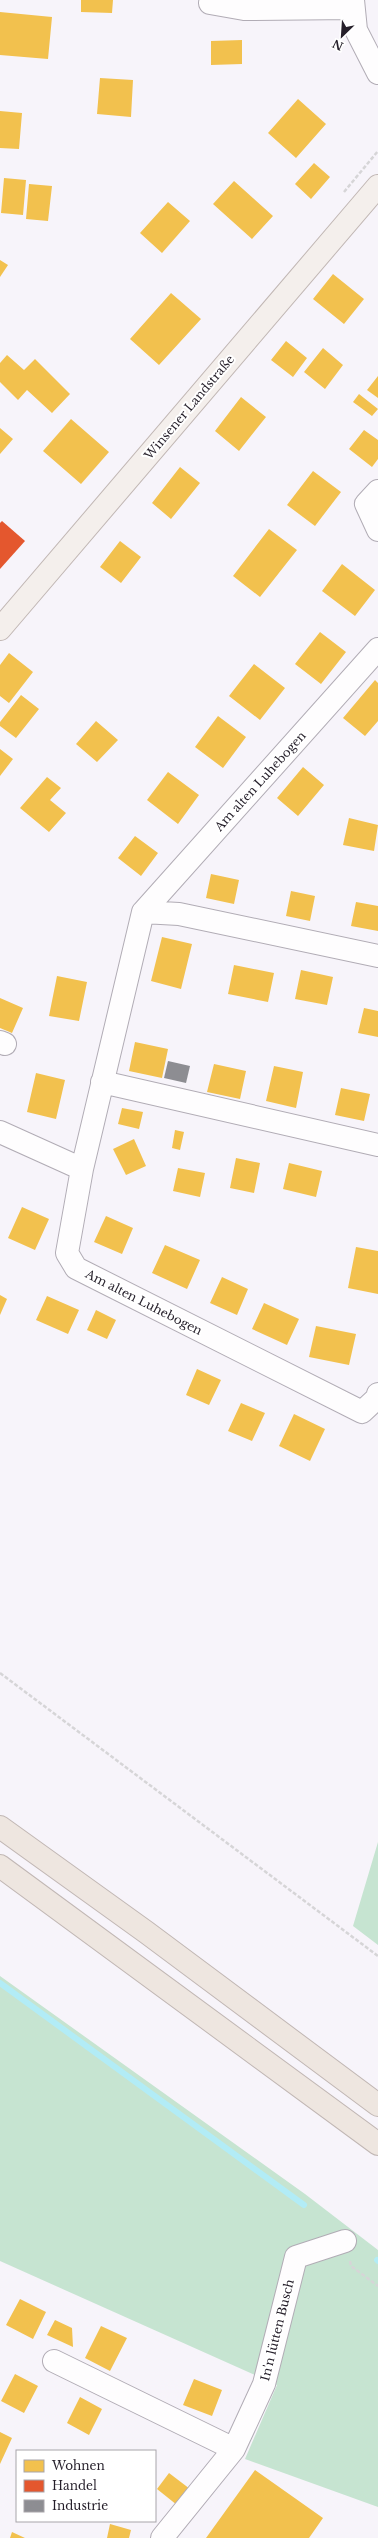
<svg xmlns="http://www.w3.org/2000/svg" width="378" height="2538" viewBox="0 0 378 2538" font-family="'Libre Baskerville',serif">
<rect width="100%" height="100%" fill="#f7f4fa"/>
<!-- green -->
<path fill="#c6e4d1" d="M378 1842V1945L353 1926Z
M0 1976 305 2194 378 2250V2507L245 2459 277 2385 0 2261Z"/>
<!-- homes -->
<path fill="#f2c14e" d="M81 0H113L112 13 81 12Z
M0 12 52 17 48 59 0 55Z
M242 40V64L211 65V41Z
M100 78 133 80 131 117 97 114Z
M298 99 326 124 296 158 268 133Z
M0 111 22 113 19 149 0 148Z
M314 163 330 177 311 199 295 184Z
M4 178 26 180 23 215 1 213Z
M234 181 273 216 252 239 213 204Z
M29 184 52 186 48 221 26 219Z
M168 202 190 221 162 253 140 233Z
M0 260 8 265 0 277Z
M333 274 364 299 344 324 313 299Z
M171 293 201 319 159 365 130 339Z
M286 341 307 358 293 377 271 360Z
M323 348 343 365 325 389 304 372Z
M7 355 24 370 35 359 70 394 52 413 27 390 18 400 0 382V363Z
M378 376V398L367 390Z
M359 394 378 409 372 416 353 402Z
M241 397 266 417 239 451 215 431Z
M71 419 109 452 81 484 43 451Z
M0 428 13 439 0 454Z
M364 430 378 440V459L372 467 349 449Z
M180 467 200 483 171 519 152 503Z
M313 471 341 492 315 526 287 505Z
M269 529 297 550 260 597 233 576Z
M120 541 141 557 121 583 100 567Z
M342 564 375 590 355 616 322 591Z
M320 632 346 652 321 684 295 664Z
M9 653 33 672 9 703 0 696V665Z
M254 664 285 688 260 720 229 696Z
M375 680 378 683V721L365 736 343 718Z
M21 695 39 709 16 738 0 726V722Z
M218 716 246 737 223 768 195 747Z
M96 721 118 740 97 762 76 744Z
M0 749 13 759 0 776Z
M303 767 324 785 298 816 277 798Z
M168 772 199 795 178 824 147 800Z
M47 777 61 788 50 800 66 813 49 832 20 808Z
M349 818 378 825 374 851 343 845Z
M135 836 158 853 141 876 118 858Z
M211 874 239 880 234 904 206 898Z
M291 891 315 896 310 921 286 916Z
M356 902 378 906V931L351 926Z
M162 937 192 944 181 989 151 981Z
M234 965 274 973 268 1002 228 994Z
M301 970 333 977 327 1005 295 999Z
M57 976 87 982 79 1021 49 1016Z
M0 998 23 1008 12 1033 0 1028Z
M364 1008 378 1011V1037L358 1033Z
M135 1042 168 1049 162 1078 129 1071Z
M214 1064 246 1071 240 1099 207 1092Z
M274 1066 303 1072 296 1108 266 1101Z
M36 1073 65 1080 56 1119 27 1112Z
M341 1088 370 1094 364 1121 335 1115Z
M122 1108 143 1112 139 1129 118 1124Z
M175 1130 184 1132 180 1150 172 1148Z
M134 1139 146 1166 126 1175 113 1149Z
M236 1158 260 1163 254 1193 230 1188Z
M289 1163 322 1171 316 1197 283 1189Z
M178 1168 205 1173 200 1197 173 1191Z
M22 1207 49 1219 35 1250 8 1238Z
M106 1216 133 1228 122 1254 94 1242Z
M165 1245 200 1260 187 1289 152 1273Z
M356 1247 378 1251V1294L348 1288Z
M222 1277 248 1289 237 1315 210 1303Z
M0 1295 7 1299 0 1315Z
M47 1296 79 1310 68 1334 36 1320Z
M264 1303 299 1319 287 1345 252 1329Z
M96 1310 116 1320 107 1339 87 1330Z
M316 1326 356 1334 349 1365 309 1357Z
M197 1369 221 1380 209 1405 186 1395Z
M241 1403 265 1413 252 1441 228 1431Z
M294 1414 325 1429 310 1461 279 1446Z
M20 2299 46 2312 33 2339 6 2325Z
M55 2320 72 2328 73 2347 47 2335Z
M101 2326 127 2338 110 2371 85 2358Z
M15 2374 38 2386 24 2413 1 2401Z
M194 2379 222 2390 212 2416 183 2405Z
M80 2397 102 2409 89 2435 67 2423Z
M0 2432 12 2438 0 2464Z
M255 2470 323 2518 309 2538H206Z
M169 2473 190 2489 177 2505 157 2489Z
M110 2524 131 2530 129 2538H107Z
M12 2532 25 2538H10Z"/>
<!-- shops -->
<path fill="#e4572e" d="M2 521 25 541 0 569V523Z"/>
<!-- industry -->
<path fill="#8d8d92" d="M168 1061 190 1066 186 1083 164 1078Z"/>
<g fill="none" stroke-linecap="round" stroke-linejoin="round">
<!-- stream -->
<path stroke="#b2ecf6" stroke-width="6" d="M0 1983 304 2205
M377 2260 378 2261"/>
<defs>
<path id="minor" d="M353 0 356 30 378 73
M210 3 244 9 353 8
M378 491 366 504 378 530
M378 649 143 912 82 1169 67 1253 76 1268 362 1412 377 1398 378 1394
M143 912 179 914 378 956
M0 1042 5 1044
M102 1082 378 1145
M0 1132 82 1169
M54 2361 234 2449
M162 2538 234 2449 264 2384 296 2257 345 2241"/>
<path id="major" d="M0 629 378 186"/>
<path id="highway" d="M0 1827 146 1932 378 2105
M0 1866 378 2144"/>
</defs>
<!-- minor casing -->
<use href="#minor" stroke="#b1acb5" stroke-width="24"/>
<!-- major casing -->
<use href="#major" stroke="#c1b7b4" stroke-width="24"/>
<!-- highway casing -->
<use href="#highway" stroke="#c1b7b4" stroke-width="24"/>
<!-- path -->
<path stroke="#d6d5d7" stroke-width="2.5" stroke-dasharray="4 2" stroke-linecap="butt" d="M344 192 378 151
M0 1673 378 1956
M350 2261 351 2266 378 2286"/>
<!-- minor -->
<use href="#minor" stroke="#fefdfe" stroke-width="22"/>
<!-- major -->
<use href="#major" stroke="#f4efec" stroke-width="22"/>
<!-- highway -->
<use href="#highway" stroke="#eee6e0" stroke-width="22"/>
</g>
<g text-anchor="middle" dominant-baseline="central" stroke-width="4" stroke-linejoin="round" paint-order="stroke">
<!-- street labels -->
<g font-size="12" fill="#251f2a" stroke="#fff">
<text transform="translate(189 407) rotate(-50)">Winsener Landstraße</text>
<text transform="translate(260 781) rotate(-48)">Am alten Luhebogen</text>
<text transform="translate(144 1302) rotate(27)">Am alten Luhebogen</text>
<text transform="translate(277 2330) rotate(-76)">In'n lütten Busch</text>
</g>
</g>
<!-- legend -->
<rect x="16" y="2450" width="140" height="72" fill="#ffffff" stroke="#a8a5aa"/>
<rect x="24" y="2460" width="20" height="12" fill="#f2c14e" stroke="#a8a5aa"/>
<text x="52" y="2470" font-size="12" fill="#251f2a">Wohnen</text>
<rect x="24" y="2480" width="20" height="12" fill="#e4572e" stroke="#a8a5aa"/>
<text x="52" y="2490" font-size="12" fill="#251f2a">Handel</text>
<rect x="24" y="2500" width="20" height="12" fill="#8d8d92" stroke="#a8a5aa"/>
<text x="52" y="2510" font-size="12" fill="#251f2a">Industrie</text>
<!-- north arrow -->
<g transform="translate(342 36) rotate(205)" stroke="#ffffff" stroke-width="3" paint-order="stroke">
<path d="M0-3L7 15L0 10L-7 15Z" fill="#251f2a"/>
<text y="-6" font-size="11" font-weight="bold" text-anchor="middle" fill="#251f2a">N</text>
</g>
</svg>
